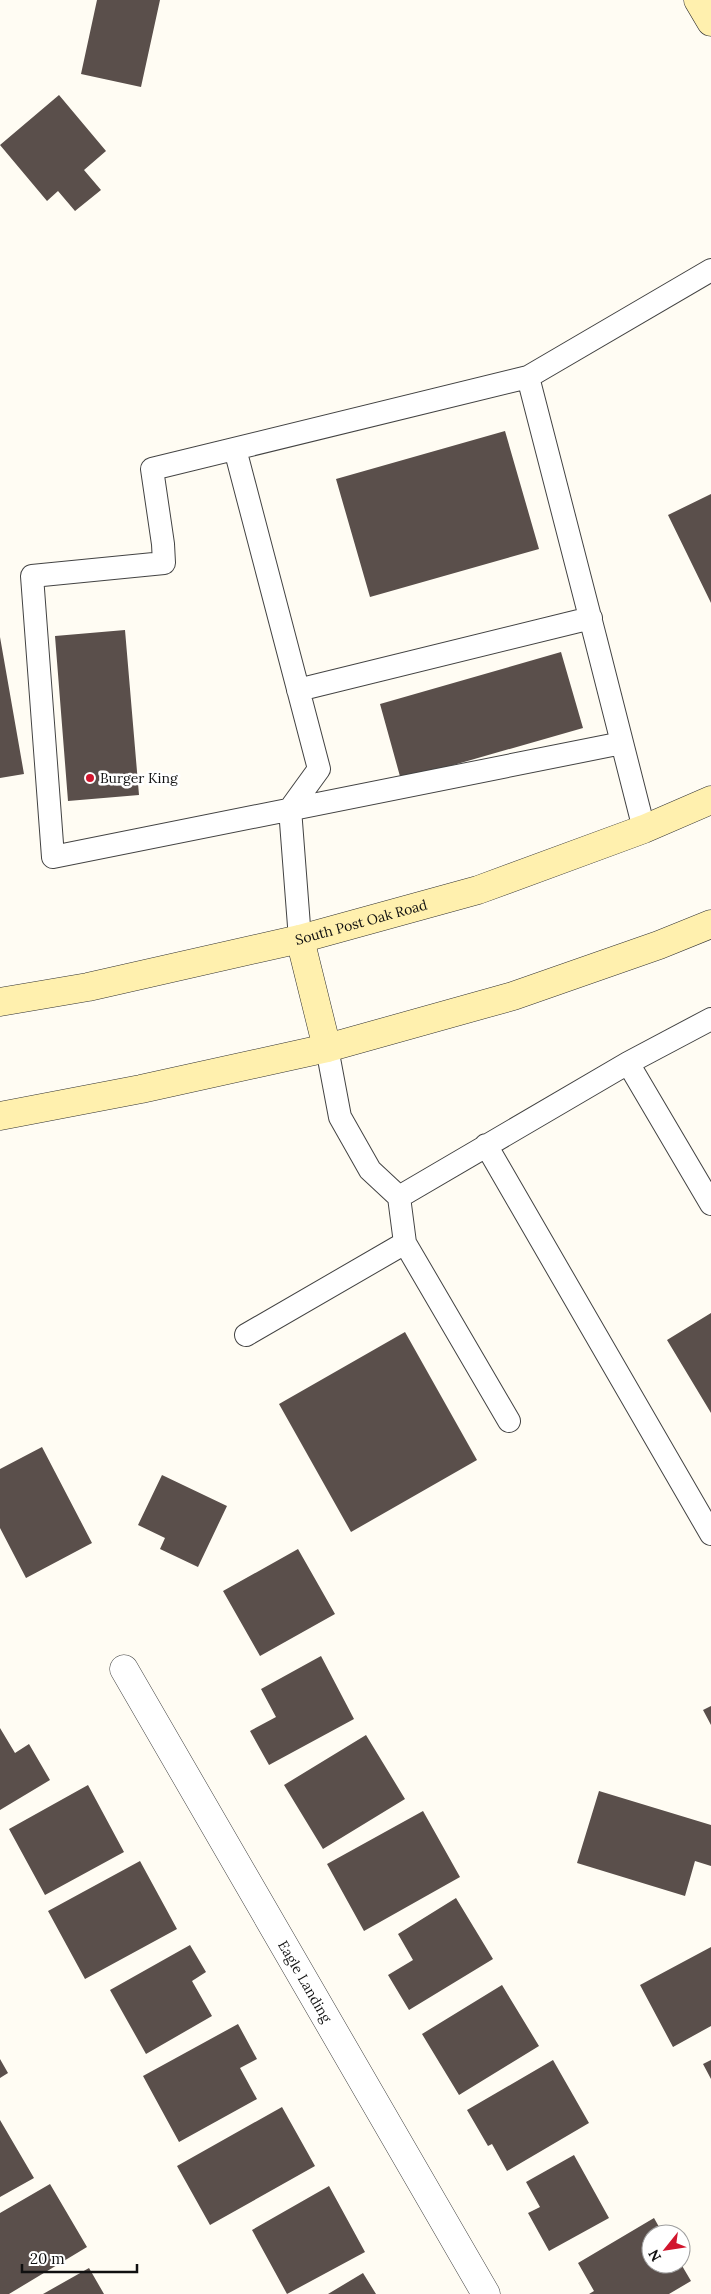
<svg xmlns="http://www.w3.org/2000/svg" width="711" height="2294" viewBox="0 0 711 2294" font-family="Lora,serif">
<rect width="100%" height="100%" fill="#fffcf3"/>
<!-- building -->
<path fill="#5a4f4b" d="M97 0H160L141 87 81 74Z
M59 95 106 151 84 170 101 190 75 211 58 191 47 201 0 145Z
M505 431 539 549 370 597 336 479Z
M711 494V603L668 515Z
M125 630 139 795 68 801 55 636Z
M0 637 24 774 0 778Z
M561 652 583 728 401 780 380 704Z
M711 1313V1413L667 1340Z
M405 1332 477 1460 351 1532 279 1404Z
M42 1447 92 1543 26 1578 0 1528V1469Z
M162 1475 227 1506 198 1567 160 1549 165 1538 138 1525Z
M298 1549 335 1614 260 1656 223 1591Z
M321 1656 354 1719 269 1765 250 1731 276 1717 261 1689Z
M711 1706V1725L703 1710Z
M0 1728 15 1753 29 1744 50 1780 0 1810Z
M366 1735 405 1799 323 1849 284 1785Z
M88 1785 124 1852 45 1895 9 1829Z
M599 1791 711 1825V1866L695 1861 685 1896 577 1863Z
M423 1811 460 1877 364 1931 327 1864Z
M140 1861 177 1929 85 1979 48 1911Z
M456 1898 493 1959 409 2010 388 1975 413 1960 398 1934Z
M190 1945 206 1972 192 1981 212 2016 146 2054 110 1990Z
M711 1947V2026L673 2047 640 1985Z
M502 1985 539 2046 459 2095 422 2034Z
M238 2024 257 2059 240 2068 257 2099 179 2142 143 2076Z
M0 2059 8 2073 0 2078Z
M553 2060 589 2123 507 2171 492 2144 488 2146 467 2110Z
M711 2060V2079L703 2064Z
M282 2107 315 2166 210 2225 177 2166Z
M0 2120 34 2178 0 2197Z
M574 2155 609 2218 549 2251 528 2213 540 2207 526 2182Z
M50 2184 87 2247 9 2294H0V2213Z
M329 2186 365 2252 287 2294 252 2230Z
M654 2218 663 2234H651V2264H681L691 2281 669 2294H589L594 2291 578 2263Z
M89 2268 104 2294H43Z
M363 2273 376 2294H328Z"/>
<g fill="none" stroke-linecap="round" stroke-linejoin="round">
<defs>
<path id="lane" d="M528 377 711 270
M235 449 319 769 290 809 300 939
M298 690 591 618
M622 743 53 857 32 576 164 563 163 544 152 469 528 377C567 528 606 678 644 829
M327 1048 340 1117 370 1170 399 1197 628 1063 711 1204
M628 1063 711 1019
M486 1145 711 1534
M405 1243 509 1421
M246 1335 405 1243 399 1197"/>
<g id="street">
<path id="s1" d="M124 1669 486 2294"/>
</g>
<g id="secondary">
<path d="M698 0 711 22"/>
<path d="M300 939 327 1048"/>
<path id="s2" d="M0 1002 88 987 300 939 478 890 644 829 711 800"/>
<path d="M0 1116 141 1089 327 1048 513 996 659 945 711 924"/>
</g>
</defs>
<!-- lane casing -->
<use href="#lane" stroke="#434343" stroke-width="24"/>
<!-- street casing -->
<use href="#street" stroke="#434343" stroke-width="29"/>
<!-- secondary casing -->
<use href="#secondary" stroke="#323232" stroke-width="29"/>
<!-- lane -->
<use href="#lane" stroke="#fff" stroke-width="22"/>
<!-- street -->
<use href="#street" stroke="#fff" stroke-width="28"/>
<!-- secondary -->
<use href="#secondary" stroke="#fff0ae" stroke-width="28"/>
</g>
<!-- markers -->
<circle fill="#d1162e" stroke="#fff" stroke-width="2" cx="90" cy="778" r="5"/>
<g text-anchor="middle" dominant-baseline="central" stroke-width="5" stroke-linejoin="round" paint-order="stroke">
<!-- poi labels -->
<g font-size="14" fill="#101010" stroke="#fff" text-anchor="start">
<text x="100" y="778">Burger King</text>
</g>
<!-- street labels -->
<g font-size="14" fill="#101010" stroke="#fff">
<text stroke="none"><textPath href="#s2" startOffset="370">South Post Oak Road</textPath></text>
<text stroke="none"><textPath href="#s1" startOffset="361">Eagle Landing</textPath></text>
</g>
</g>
<!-- north arrow -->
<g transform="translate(666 2249) rotate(240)"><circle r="24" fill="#ffffff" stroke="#9f9f9f"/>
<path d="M0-4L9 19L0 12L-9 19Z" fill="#d1162e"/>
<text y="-8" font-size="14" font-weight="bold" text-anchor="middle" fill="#101010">N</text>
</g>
<!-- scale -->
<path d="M22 2264v8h115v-8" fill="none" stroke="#101010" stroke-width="2.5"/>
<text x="30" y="2264" font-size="15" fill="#101010" stroke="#ffffff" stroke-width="4" paint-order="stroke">20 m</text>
</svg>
